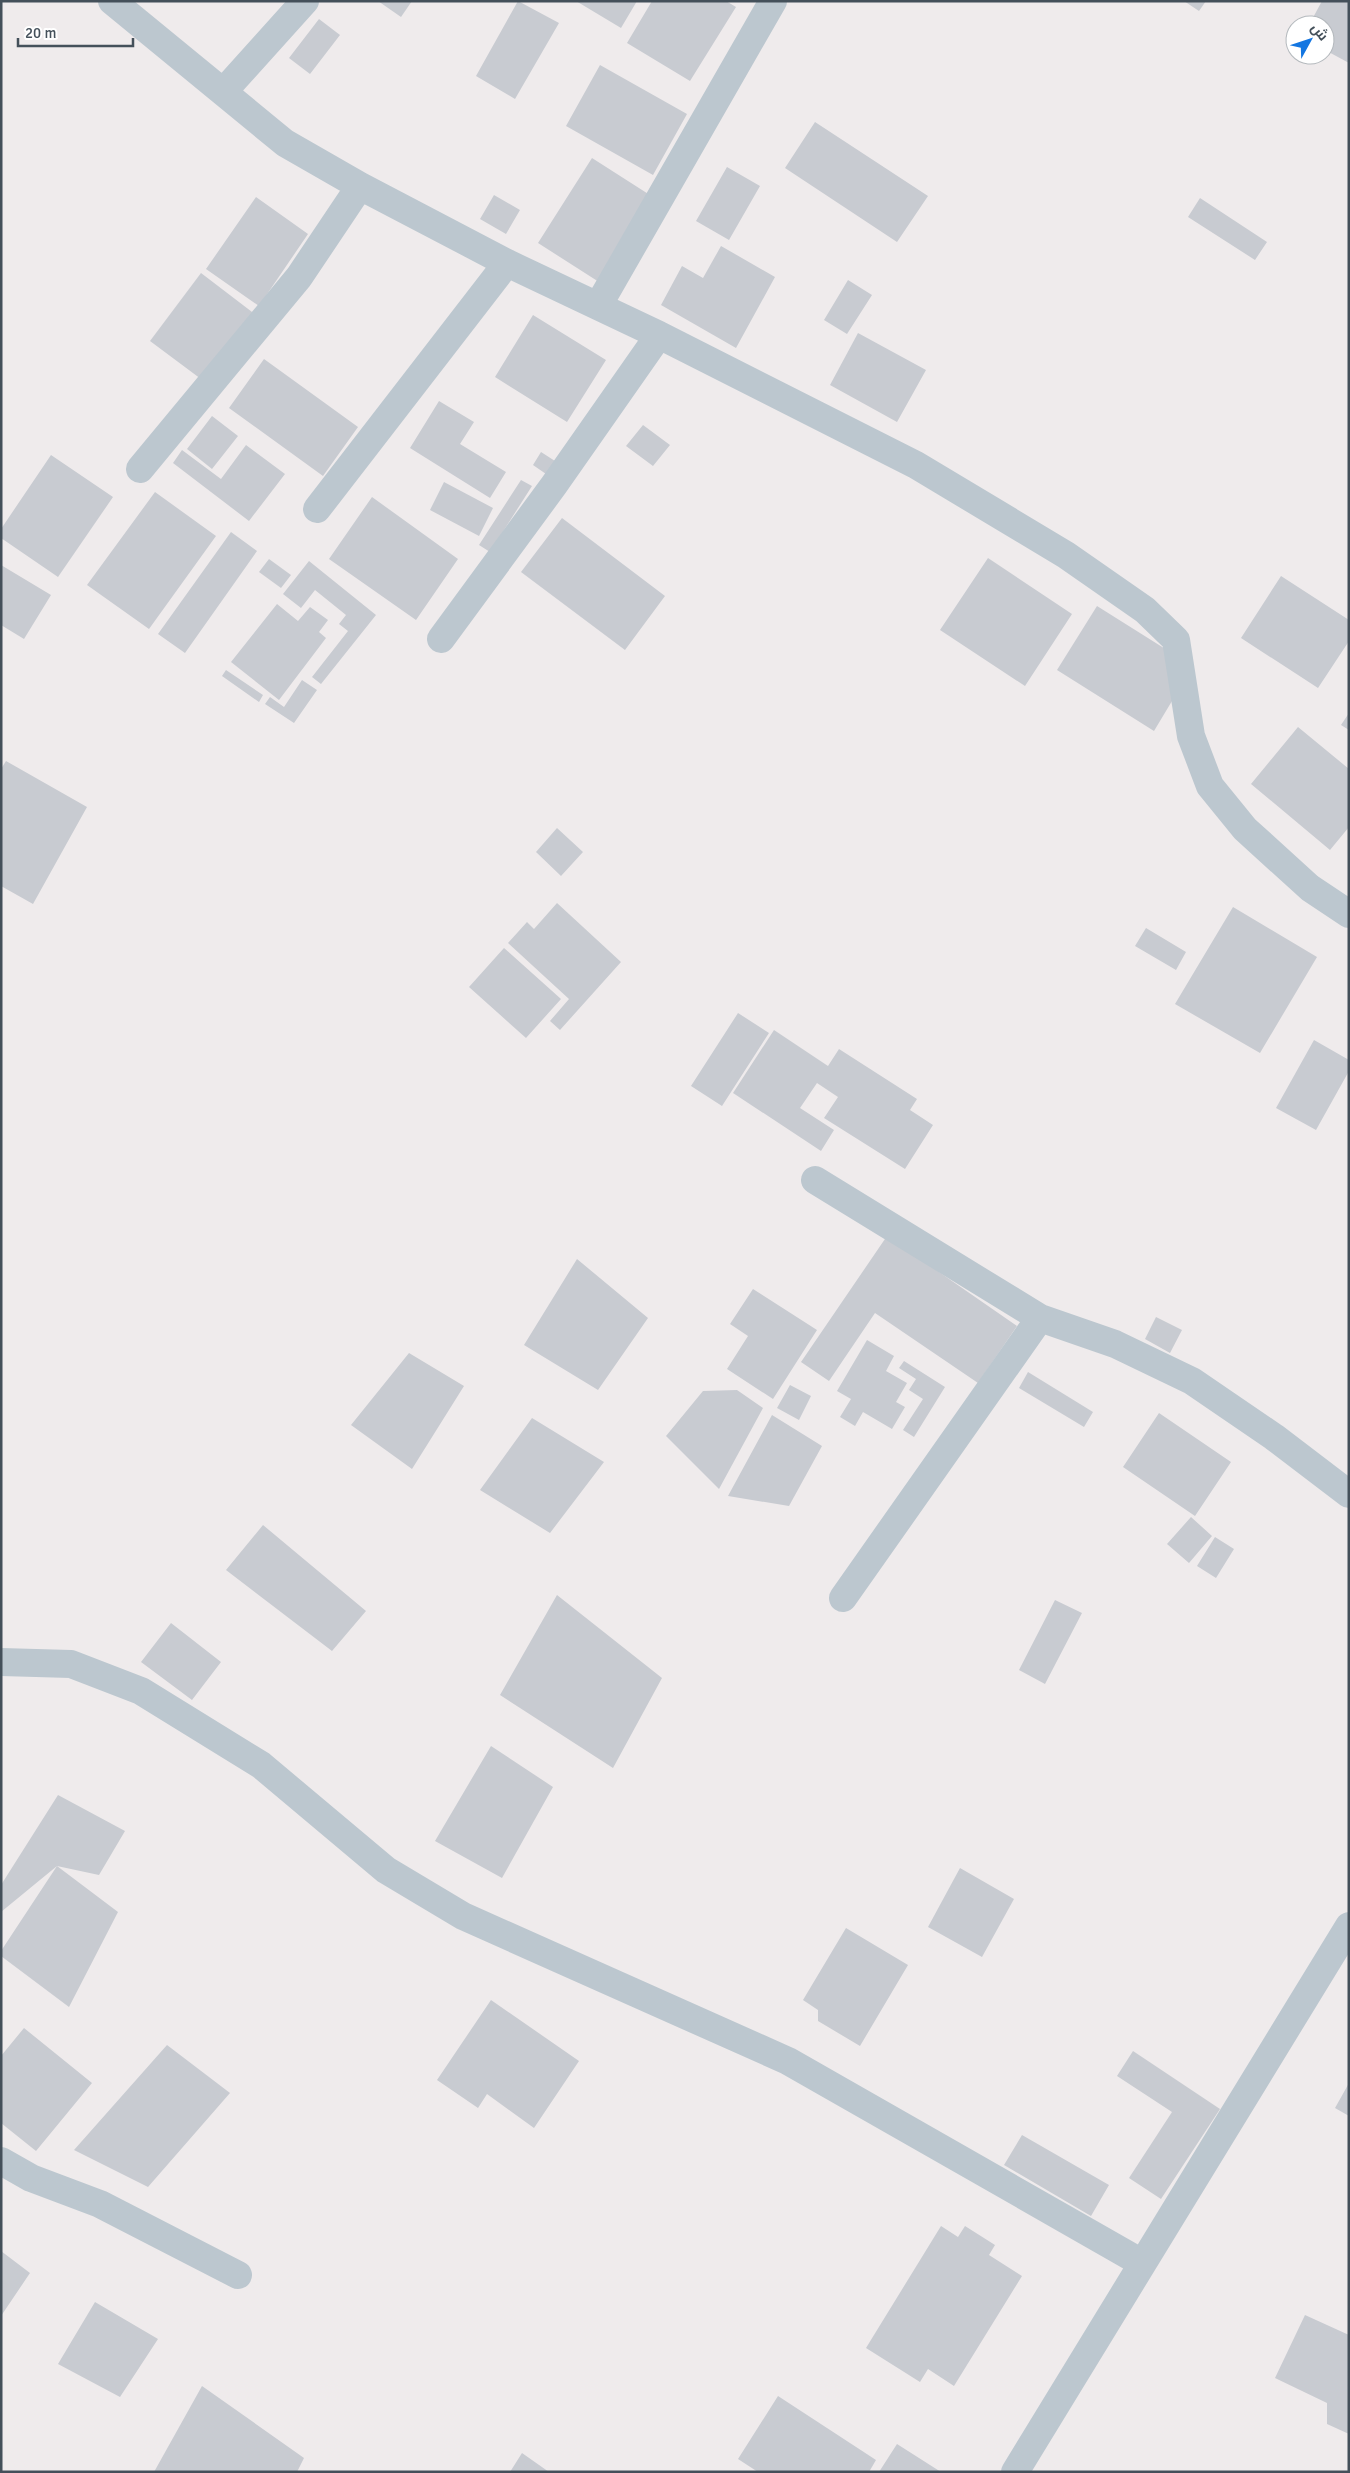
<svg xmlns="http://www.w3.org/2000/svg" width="1350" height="2473" viewBox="0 0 1350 2473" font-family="Signika,Cairo,sans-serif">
<rect width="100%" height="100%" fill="#efebec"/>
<!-- building -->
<path fill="#c8cbd1" d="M378 1H412L401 17Z
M518 1 559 23 515 99 476 76Z
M576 1H637L621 28Z
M652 1H726L736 7 690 81 627 43Z
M1184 1H1206L1199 11Z
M1322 1H1349V63L1325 50V25H1309Z
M319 19 340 35 310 74 289 58Z
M600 65 687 114 653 175 566 126Z
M815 122 928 196 897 242 785 168Z
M592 158 653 197 599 282 538 243Z
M727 167 760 186 729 240 696 221Z
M494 195 520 210 506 234 480 219Z
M256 197 308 234 259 306 206 269Z
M1200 198 1267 242 1255 260 1188 217Z
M721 246 775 277 736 348 661 305 682 266 703 278Z
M201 273 256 315 205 382 150 341Z
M848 280 872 295 847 334 824 320Z
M533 315 606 360 567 422 495 377Z
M858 333 926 370 897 422 830 385Z
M264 359 358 427 323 476 229 408Z
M439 401 474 422 460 444 506 472 490 498 410 448Z
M212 416 238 436 212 469 187 449Z
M643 425 670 445 653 466 626 446Z
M246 445 285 474 249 521 173 463 182 450 221 479Z
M541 452 555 461 546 474 533 465Z
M51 455 113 497 58 577 1 538V529Z
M521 480 532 486 490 552 479 545Z
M444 482 493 508 479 536 430 510Z
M155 492 216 536 149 629 87 585Z
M372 497 458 559 416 620 329 559Z
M562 518 665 596 625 650 521 572Z
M231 532 257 551 185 653 158 634Z
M988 558 1072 614 1025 686 940 630Z
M269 559 291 575 281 588 259 572Z
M309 561 376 615 321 684 312 677 348 631 339 624 346 615 315 590 301 608 283 594Z
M1 565 51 595 24 639 1 625Z
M1281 576 1349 620V641L1318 688 1241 638Z
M277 604 298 621 310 607 328 620 319 632 326 638 279 700 231 662Z
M1097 606 1167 650 1175 696 1154 731 1057 670Z
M226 670 263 695 259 702 222 676Z
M302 680 317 690 294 723 265 704 270 697 284 707Z
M1349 713V730L1341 725Z
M1298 727 1349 769V827L1330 850 1251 784Z
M6 761 87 807 33 904 1 886V769Z
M557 828 583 852 561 876 536 852Z
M557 903 621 962 560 1030 550 1021 569 999 508 943 527 922 534 929Z
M1233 907 1317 957 1260 1053 1175 1004Z
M1146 928 1186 952 1176 970 1135 946Z
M504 948 561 999 526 1038 469 987Z
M738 1013 769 1033 722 1106 691 1086Z
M774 1030 828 1066 839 1049 917 1099 910 1110 933 1125 905 1169 824 1118 838 1097 817 1083 800 1108 834 1130 821 1151 733 1093Z
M1314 1040 1349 1060V1071L1316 1130 1276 1108Z
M887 1236 1017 1326 978 1383 875 1313 829 1381 801 1362Z
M577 1259 648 1318 598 1390 524 1345Z
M753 1289 817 1330 773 1399 727 1369 748 1336 730 1324Z
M1156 1317 1182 1330 1170 1353 1145 1339Z
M867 1340 894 1356 886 1371 907 1383 896 1402 905 1407 892 1429 863 1412 855 1426 840 1417 851 1399 837 1391Z
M409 1353 464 1386 412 1469 351 1425Z
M904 1361 945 1387 914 1437 903 1430 923 1399 909 1390 916 1379 899 1368Z
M1028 1372 1093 1412 1084 1427 1019 1388Z
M790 1385 811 1396 799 1420 777 1408Z
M737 1390 763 1408 719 1489 666 1436 703 1391Z
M1159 1413 1231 1462 1195 1516 1123 1467Z
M772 1415 822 1446 789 1506 728 1496Z
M532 1418 604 1462 550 1533 480 1490Z
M1191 1517 1212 1536 1189 1563 1167 1544Z
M263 1525 366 1611 332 1651 226 1570Z
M1215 1537 1234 1549 1216 1578 1197 1566Z
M557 1595 662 1678 613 1768 500 1695Z
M1055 1600 1082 1613 1045 1684 1019 1670Z
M171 1623 221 1662 192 1700 141 1662Z
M491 1746 553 1787 502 1878 435 1841Z
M58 1795 125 1831 99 1875 57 1866 1 1912V1885Z
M57 1866 118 1912 69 2007 1 1956V1951Z
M960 1868 1014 1899 982 1957 928 1927Z
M846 1928 908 1965 860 2046 818 2021V2010L803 2000Z
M491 2000 579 2061 534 2128 487 2094 478 2108 437 2080Z
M24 2028 92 2083 36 2151 1 2123V2056Z
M167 2045 230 2093 148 2187 74 2150Z
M1133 2051 1220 2109 1161 2199 1129 2178 1172 2112 1117 2076Z
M1349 2083V2116L1335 2108Z
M1022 2135 1109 2185 1091 2216 1004 2165Z
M941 2226 958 2237 965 2226 995 2245 989 2255 1022 2276 954 2386 928 2369 920 2382 866 2348Z
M1 2251 30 2273 1 2316Z
M95 2302 158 2339 120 2397 58 2364Z
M1305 2315 1349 2335V2434L1327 2424V2403L1275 2378Z
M202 2386 304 2458 297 2472H154Z
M778 2396 876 2460 869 2472H758L738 2459Z
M897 2444 941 2472H879Z
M522 2453 549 2472H510Z"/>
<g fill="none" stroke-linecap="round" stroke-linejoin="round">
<!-- minor -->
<path stroke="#bcc7cf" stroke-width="28" d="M112 1 285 143 360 186 507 263 659 335 916 465 1066 555 1145 610 1176 640 1191 736 1210 786 1245 829 1310 888 1349 914
M223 92 305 1
M598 306 773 1
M140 469 299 277 360 186
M317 509 507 263
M441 639 554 485 659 335
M815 1180 1040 1318 1115 1344 1192 1381 1274 1437 1349 1494
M843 1598 1040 1318
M1 1662 71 1664 141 1691 261 1765 386 1870 463 1916 788 2061 1142 2263
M1 2161 31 2178 100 2204 238 2275
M1015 2472 1349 1926"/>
</g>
<!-- border -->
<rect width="1350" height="2473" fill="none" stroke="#44505a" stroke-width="5"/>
<!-- north arrow -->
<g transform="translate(1310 40) rotate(50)"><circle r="24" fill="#ffffff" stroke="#b4b9bd"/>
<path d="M0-4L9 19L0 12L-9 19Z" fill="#1376e1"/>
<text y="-8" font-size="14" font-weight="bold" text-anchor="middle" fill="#44505a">ش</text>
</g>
<!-- scale -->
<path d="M18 38v8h115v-8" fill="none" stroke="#44505a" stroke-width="2.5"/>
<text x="25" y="38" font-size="15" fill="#44505a" stroke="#ffffff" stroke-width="4" paint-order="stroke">20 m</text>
</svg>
